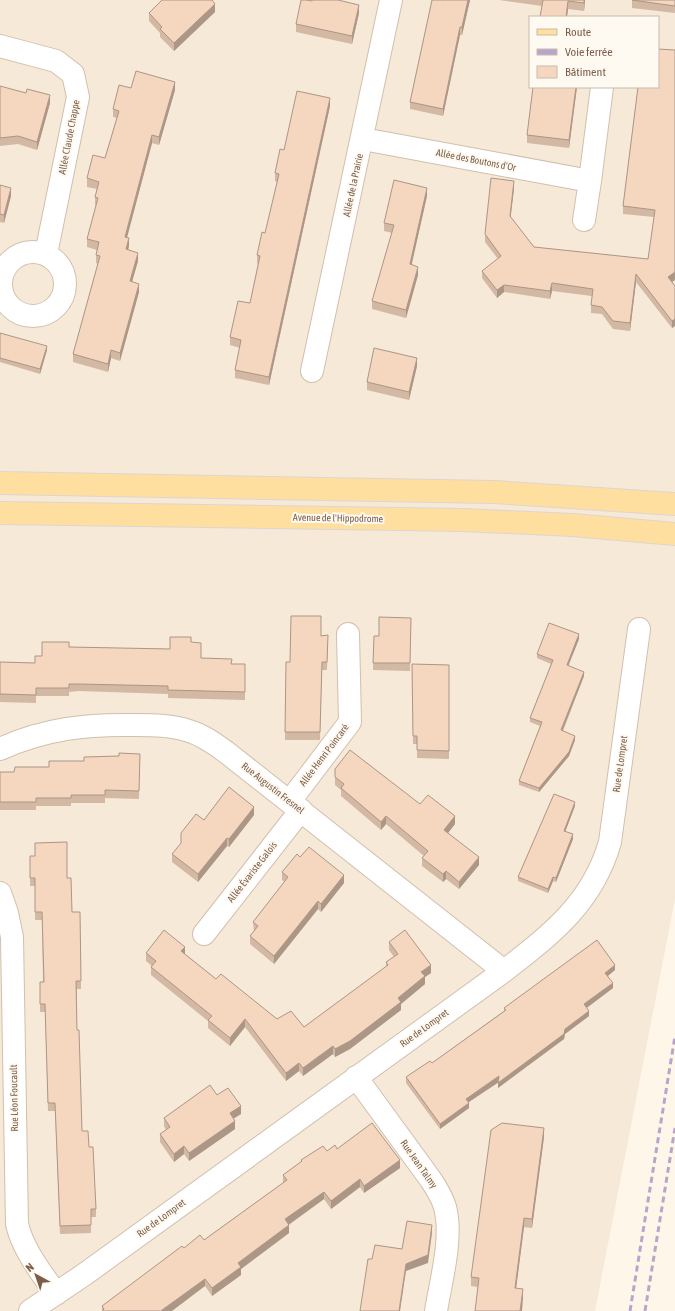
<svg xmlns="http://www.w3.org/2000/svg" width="675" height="1311" viewBox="0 0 675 1311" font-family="'Asap Condensed',sans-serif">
<rect width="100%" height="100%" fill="#fef7e9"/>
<!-- residential -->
<path fill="#f6e9d7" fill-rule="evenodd" d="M0 0H675V899L595 1311H0ZM530 17H658V87H530Z"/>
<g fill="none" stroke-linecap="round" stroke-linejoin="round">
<defs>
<path id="minor" d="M0 46 56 61 73 74 78 97 46 254
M363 139 590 181 602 87
M584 220 590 181
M1 284a32 32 0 1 1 64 0a32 32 0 1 1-64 0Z
M312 371 391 0
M0 749C44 729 86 724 134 725 152 725 172 725 189 731 203 735 215 744 226 752L504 971
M290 801 350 722 348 634
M0 893 7 913 12 937 17 1224C23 1250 41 1272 56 1294
M204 934 301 810
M356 1077 431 1180C437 1189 442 1197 445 1207 453 1238 441 1280 436 1311
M30 1311 85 1274 504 971C552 934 593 902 610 842L639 629"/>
<path id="major" d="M0 483 494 492 675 504
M0 513 463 520 573 525 675 534"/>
</defs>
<!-- minor casing -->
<use href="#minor" stroke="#d2bfad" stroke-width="24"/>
<!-- major casing -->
<use href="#major" stroke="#ddd5d0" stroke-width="24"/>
<!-- minor -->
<use href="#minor" stroke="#fff" stroke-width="22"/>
<!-- major -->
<use href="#major" stroke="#ffdf9f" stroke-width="22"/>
<!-- rail -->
<path stroke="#baa5ca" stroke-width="3" stroke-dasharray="6 4" stroke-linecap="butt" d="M630 1311 675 1036
M645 1311 675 1128"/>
</g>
<!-- wall -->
<path fill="#d3b8a4" d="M432 0H470L462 35H460L443 116 410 109V102Z
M499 0H585L584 11 568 9 567 17H540L542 6Z
M632 0H675V13L632 8Z
M215 12 174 51 160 37V33L149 21V13Z
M359 13 352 44 296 32V24Z
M0 86 50 103 37 150 18 144 0 146Z
M533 87H577L569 148 527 143V135Z
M638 87 672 282 675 286V326L672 328 636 282 630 331 613 329 602 314 591 313V305L592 296 552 291 550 299 504 292 497 298 482 278V271L498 259 485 242V234L514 189 510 217 534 247 648 259 654 217 623 214V206Z
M131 88 175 90 159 145 152 143 127 237 129 246 128 250 138 261 132 281 139 292 120 361 111 358 108 372 73 362V354L98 264 96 263V255L97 250 87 247V239L96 205H95V197L97 189 87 187V178L105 158 117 118 113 117V109Z
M330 106 269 385 235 378V370L240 348 230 345V337L250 303 258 264 257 263V255L265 233 277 182 275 181V173L284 150Z
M0 185 11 196 4 223 0 222Z
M427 196 411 265 418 275 406 318 372 309V301L392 233 384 231V223Z
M0 333 47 350 40 374 0 362Z
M417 366 409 400 367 390V382Z
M411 618 410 671 373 670 374 636H379Z
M321 636 328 643 327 670H322L320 740H285L286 662H290Z
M579 639 568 666 584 676 563 731 575 740 569 756 539 792 519 785V781L540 726 530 722V718L551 664 537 658V654Z
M191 642 201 658 232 664H245V700L168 698V694L79 691 69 692V696H36V703L0 702V662L35 663 42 656 69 647 170 649Z
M412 664 449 665V759L417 758V744H413Z
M140 754 139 799 105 798V803H71V806H36V810H0V772H14L49 767 119 756Z
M335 769 420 804 455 824 448 833 479 865 459 889 446 879 443 882 422 866V858L424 856 386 824 381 830 341 796V790L335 785Z
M575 806 565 831 573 839 556 882 553 881 548 893 518 881V877Z
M254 815 229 847 227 846 198 882 172 862V854L204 820Z
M30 856 67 878 72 912H80L81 989H77V1030L82 1131 89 1147 96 1209V1217H91V1233L60 1234 55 1111H48L45 1012H40V982H43L42 920H35V886H30Z
M300 857 344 883 321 912 318 909 274 964 250 944V936L254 931 253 922 285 882 282 880V872Z
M389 942 431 973 425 977V984L401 1004V1010L350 1049 335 1057 333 1054 303 1076 299 1071 286 1081 245 1027 230 1046 208 1028V1021L151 975V967L152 966 146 961V953L185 954 216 979 277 1019 304 1027 386 967V962L394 957 389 950Z
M615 970 608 976 613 988 586 1008 589 1016 565 1034 564 1039 498 1088V1082L468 1102 469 1108 440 1129 406 1083V1077L432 1063 504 1011V1008Z
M217 1095 241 1114 233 1118 235 1129 189 1161 184 1154 174 1162 160 1142V1134L166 1130 164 1126V1118Z
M544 1137 532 1228 524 1227 516 1288 523 1298 478 1287 471 1286V1277Z
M337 1149 400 1168 364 1193 360 1187 331 1209 324 1199 289 1225V1233L241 1269V1275L212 1296 205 1286 102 1311V1306L184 1248 204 1240 283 1183V1175L301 1162V1160L327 1151Z"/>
<!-- shaded-wall -->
<path fill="#ac9686" d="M468 0H470L462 35V27Z
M584 0H585L584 11Z
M568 1V9L567 17H566Z
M215 4V12L174 51V43Z
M359 5V13L352 44V36Z
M460 27V35L443 116V109Z
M175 82V90L159 145V137Z
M576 87H577L569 148V140Z
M50 95V103L37 150V142Z
M330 98V106L269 385V377Z
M152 135V143L125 245V237Z
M514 181V189L510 223V216Z
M11 188V196L4 223V215Z
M427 188V196L410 272V264Z
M129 238V246L126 257V249Z
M138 253V261L130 289V281Z
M418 267V275L406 318V310Z
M675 272V280L668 285V277Z
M636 274V282L630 331V323Z
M552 283V291L550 299V291Z
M139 284V292L120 361V353Z
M504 285V292L497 298V290Z
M675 319V326L672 328V321Z
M47 346V350L40 374V369Z
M111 350V358L108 372V364Z
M417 358V366L409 400V392Z
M579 634V639L567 669V665Z
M584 672V676L561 734V730Z
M575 736V740L569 756 539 792V788Z
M575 802V806L564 835V831Z
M254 807V815L229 847V839Z
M386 816V824L381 830V822Z
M455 816V824L444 838V830Z
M573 834V839L556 882V878Z
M227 838V846L198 882V874Z
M479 857V865L459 889V882Z
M446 871V879L443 882V874Z
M344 875V883L321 912V904Z
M553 877V881L548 893V889Z
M318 901V909L274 964V956Z
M185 947V955L181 951Z
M431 965V973L425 977V984L401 1004V1010L350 1049 335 1057V1049L421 972Z
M615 965V970L605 978V973Z
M613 983V988L584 1010V1004Z
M589 1011V1016L565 1034 564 1039 498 1088V1083L565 1029Z
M245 1019V1027L230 1046V1038Z
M333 1046V1054L303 1076V1068Z
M299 1063V1071L286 1081V1073Z
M499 1076V1082L466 1104V1099Z
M469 1103V1108L440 1129V1124Z
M241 1106V1114L230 1121V1113Z
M235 1121V1129L189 1161V1153Z
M544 1128V1137L532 1228V1219Z
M184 1146V1154L174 1162V1154Z
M400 1160V1168L364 1193V1186Z
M360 1179V1187L331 1209V1201Z
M324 1192V1199L285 1227V1219Z
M524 1218V1227L515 1297V1288Z
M289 1225V1233L241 1269V1275L212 1296V1288L238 1263Z
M432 1225V1233L428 1263 406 1271 400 1311H399L406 1264Z
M205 1279V1286L172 1311H162V1310Z
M523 1289V1298L522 1311H520Z"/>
<!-- building -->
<path fill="#f5d6bf" stroke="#ac9686" d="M162 0H212L215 4 174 43 160 29 162 27 149 13Z
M301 0H306L312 1V0H338L359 5 352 36 296 24Z
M432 0H468L462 27H460L443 109 410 102Z
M543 0H584V3L568 1 566 17H540Z
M632 0H675V6Z
M658 49 675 50V272L668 277 675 286V319L672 321 636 274 630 323 613 321 602 307 591 305 593 289 552 283 550 291 504 285 497 290 482 271 501 256 485 234 491 178 514 181 510 216 534 247 648 259 655 210 623 206 638 87H658Z
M136 71 175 82 159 137 152 135 125 237 129 238 126 249 138 253 130 281 139 284 120 353 111 350 108 364 73 354 100 256 96 255 99 242 87 239 98 198 95 197 99 182 87 178 93 155 105 158 119 111 113 109 119 85 131 88Z
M0 86 26 93 27 89 50 95 37 142 18 136 0 138Z
M533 87H576L569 140 527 135Z
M297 91 330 98 269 377 235 370 241 340 230 337 238 301 250 303 260 256 257 255 262 232 265 233 279 174 275 173 280 149 284 150Z
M394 180 427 188 410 264 418 267 406 310 372 301 394 225 384 223Z
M0 185 11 188 4 215 0 214Z
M0 333 47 346 40 369 0 358Z
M374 348 417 358 409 392 367 382Z
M291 616H321V636L328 635 327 662H322L320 732H285L286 662H290Z
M379 617 411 618 410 663H373L374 636H379Z
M549 623 579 634 567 665 584 672 561 730 575 736 569 752 539 788 519 781 542 722 530 718 553 660 537 654Z
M170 637H191V642L201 643V658L232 659 231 664H245V692L168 690V686L79 684H69V688H36V695L0 694V662L35 663V656H42V642H69V647L170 649Z
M412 664 449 665V751L417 750V736H413Z
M350 750 420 804 428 795 455 816 444 830 479 857 459 882 446 871 443 874 422 858 428 851 386 816 381 822 341 788 344 784 335 777V769Z
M119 753 140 754 139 791 105 790V795H71V798H36V802H0V772H14L15 767H49V761H84V757L119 756Z
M229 787 254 807 229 839 227 838 198 874 172 854 181 843V833L196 814 204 820Z
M554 794 575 802 564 831 573 834 556 878 553 877 548 889 518 877Z
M67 842V878H71L72 912H80L81 981H76L77 1030H79L82 1131H88L89 1147H93L96 1209H91V1225L60 1226 55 1103H48L45 1004H40V982H44L42 912H35V878H30V856H35V843Z
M309 847 344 875 321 904 318 901 274 956 250 936 258 926 253 922 288 877 282 872 297 854 300 857Z
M164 930 185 947 181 951 216 979 221 974 277 1019 291 1011 304 1027 388 965 386 962 398 954 389 942 405 930 431 965 421 972 425 976 398 998 401 1002 350 1041 335 1049 333 1046 303 1068 299 1063 286 1073 245 1019 230 1038 208 1020 212 1016 151 967 156 961 146 953Z
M597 940 615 965 605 973 613 983 584 1004 589 1011 565 1029 564 1034 498 1083 499 1076 466 1099 469 1103 440 1124 406 1077 430 1061 432 1063 506 1010 504 1008Z
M210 1085 217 1095 228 1088 241 1106 230 1113 235 1121 189 1153 184 1146 174 1154 160 1134 170 1127 164 1118Z
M372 1123 400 1160 364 1186 360 1179 331 1201 324 1192 285 1219 289 1225 238 1263 241 1267 212 1288 205 1279 162 1310V1311H102L104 1309 102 1306 182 1246 184 1248 200 1235 204 1240 287 1180 283 1175 302 1161 301 1160 323 1146 327 1151 335 1145 337 1149Z
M502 1123 544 1128 532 1219 524 1218 515 1288 523 1289 520 1311H475L479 1278 471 1277 491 1130Z
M407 1221 432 1225 428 1255 406 1264 399 1311H360L368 1259H372L375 1245 402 1249Z"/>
<g text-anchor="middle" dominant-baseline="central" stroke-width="4" stroke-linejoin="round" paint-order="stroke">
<!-- street labels -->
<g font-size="10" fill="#7b5d4a" stroke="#fffaf1">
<text transform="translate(69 137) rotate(-79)">Allée Claude Chappe</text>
<text transform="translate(476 160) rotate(11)">Allée des Boutons d'Or</text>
<text transform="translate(353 185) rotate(-78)">Allée de la Prairie</text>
<text transform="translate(338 518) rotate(1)">Avenue de l'Hippodrome</text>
<text transform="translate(324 755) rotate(-53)">Allée Henri Poincaré</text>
<text transform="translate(620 764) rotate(-82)">Rue de Lompret</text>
<text transform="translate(273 788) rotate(38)">Rue Augustin Fresnel</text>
<text transform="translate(252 872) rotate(-52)">Allée Évariste Galois</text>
<text transform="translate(424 1028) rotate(-36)">Rue de Lompret</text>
<text transform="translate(14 1098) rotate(-91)">Rue Léon Foucault</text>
<text transform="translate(419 1164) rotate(55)">Rue Jean Talmy</text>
<text transform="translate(161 1218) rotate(-36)">Rue de Lompret</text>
</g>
</g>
<!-- legend -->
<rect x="529" y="16" width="130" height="72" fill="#fffaf1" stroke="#cabbae"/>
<rect x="537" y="29" width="20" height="6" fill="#ffdf9f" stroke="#cabbae"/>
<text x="565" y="36" font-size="12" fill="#7b5d4a">Route</text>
<rect x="537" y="49" width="20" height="6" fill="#baa5ca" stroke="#cabbae"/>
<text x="565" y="56" font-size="12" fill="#7b5d4a">Voie ferrée</text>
<rect x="537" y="66" width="20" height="12" fill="#f5d6bf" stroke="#cabbae"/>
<text x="565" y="76" font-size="12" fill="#7b5d4a">Bâtiment</text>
<!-- north arrow -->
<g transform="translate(36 1275) rotate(320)" stroke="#fffaf1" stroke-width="3" paint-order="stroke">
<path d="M0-3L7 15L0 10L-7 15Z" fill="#7b5d4a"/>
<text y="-6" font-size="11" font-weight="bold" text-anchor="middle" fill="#7b5d4a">N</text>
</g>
</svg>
